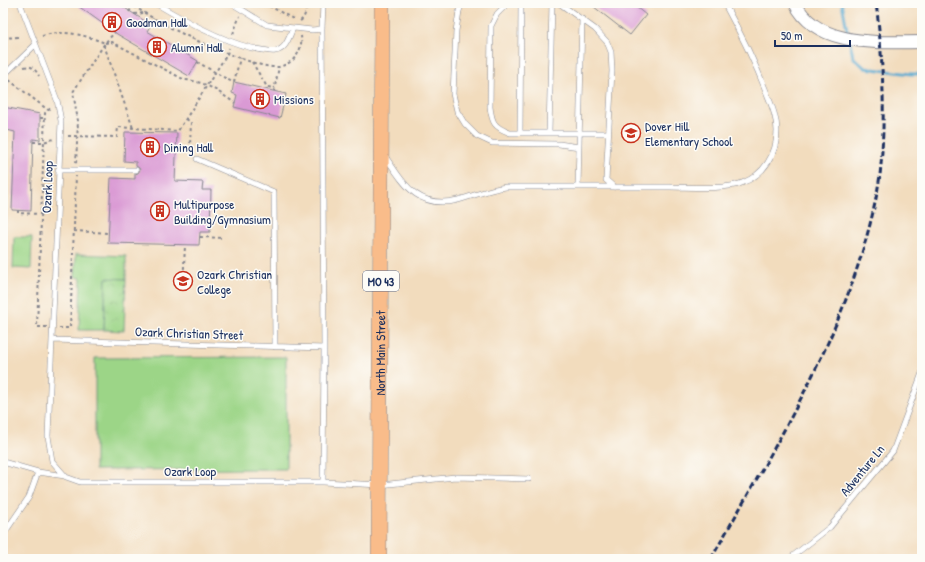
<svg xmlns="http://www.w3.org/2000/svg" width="925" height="562" viewBox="0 0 925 562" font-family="'Patrick Hand',sans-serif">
<defs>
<pattern id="park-crowns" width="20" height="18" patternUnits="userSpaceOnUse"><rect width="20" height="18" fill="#9cd587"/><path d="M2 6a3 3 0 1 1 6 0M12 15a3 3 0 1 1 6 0" fill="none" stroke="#86b777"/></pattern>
</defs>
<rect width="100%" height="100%" fill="#fdfcf7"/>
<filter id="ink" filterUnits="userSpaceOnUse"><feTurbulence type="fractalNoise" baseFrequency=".025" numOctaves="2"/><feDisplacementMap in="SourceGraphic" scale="8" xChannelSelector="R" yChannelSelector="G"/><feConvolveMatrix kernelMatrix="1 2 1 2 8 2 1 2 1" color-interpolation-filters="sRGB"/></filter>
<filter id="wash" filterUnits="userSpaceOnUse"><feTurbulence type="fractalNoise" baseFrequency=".012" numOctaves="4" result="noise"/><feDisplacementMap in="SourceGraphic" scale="16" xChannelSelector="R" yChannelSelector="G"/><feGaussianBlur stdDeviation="0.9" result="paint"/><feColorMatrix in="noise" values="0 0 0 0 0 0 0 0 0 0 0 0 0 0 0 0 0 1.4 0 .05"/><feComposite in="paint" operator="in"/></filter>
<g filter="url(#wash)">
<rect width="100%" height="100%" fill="#f2dcbd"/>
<!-- grass -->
<path fill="#9cd587" stroke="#5c8272" d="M14 237H32L31 269 13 268Z
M76 254 126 256V279H106L104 330H79L81 278 75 277Z
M286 357V469L95 470V358Z"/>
<!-- park -->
<path fill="url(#park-crowns)" stroke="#5c8272" d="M106 278 126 279 124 331 104 330Z"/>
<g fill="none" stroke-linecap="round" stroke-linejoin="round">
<!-- stream -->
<path stroke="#53a8cf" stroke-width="3" d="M842 3 848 35
M850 42 853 57 865 68 911 74H922"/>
</g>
<g id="blocks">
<!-- building -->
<path fill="#da9ad4" d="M74 3H117L151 25 147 31 198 61 189 76 117 34Z
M589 3H631L646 15 630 35Z
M234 82 286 94 280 118 234 107 237 95 232 93Z
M3 107 40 114V140L33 139 31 211 12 210 15 132 3 129Z
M125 132 177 133 175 181 203 182 202 190H211L210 232H200L199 245 108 243 111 178 135 179V174L138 173 140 170 139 168 136 166V162L124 161Z"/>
</g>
</g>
<g filter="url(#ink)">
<use href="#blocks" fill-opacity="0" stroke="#86868e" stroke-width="1"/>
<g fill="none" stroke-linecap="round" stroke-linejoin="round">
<defs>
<path id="service" d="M20 3 57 100 61 121 48 436 52 461 66 477 80 482H323L324 348 322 29 323 3
M155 3C185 21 228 45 262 50 266 50 271 52 275 51 286 50 289 37 293 28
M231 3 267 25 312 30 322 29
M462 3 459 11 456 31 453 94 457 111 465 124 477 136 492 143 559 144 579 147
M508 3 497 14 491 26 490 107C492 123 494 127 510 133H608
M559 3 595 29 607 42 611 52 612 71 606 180 614 187
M3 76 35 45
M520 133 521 3
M549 133 552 3
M385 156C404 184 418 210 458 200 474 196 489 189 506 187 561 187 615 187 670 187 690 187 724 190 742 183 764 175 777 154 777 131 777 117 771 104 766 91 754 60 740 32 724 3
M197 159 274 192 275 347
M58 170H136
M578 187 582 19
M53 340 324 348
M3 462 38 472 65 476
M323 482 380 485 455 477 529 479
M3 535 29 497 38 472
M789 559 830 527 893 451 922 373"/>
<path id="tertiary" d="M795 3C817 48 880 42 922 42"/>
<g id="primary">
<path id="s1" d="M379 559 382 3"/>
</g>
</defs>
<!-- service casing -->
<use href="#service" stroke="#86868e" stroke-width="6"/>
<!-- tertiary casing -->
<use href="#tertiary" stroke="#86868e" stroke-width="14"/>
<!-- primary casing -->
<use href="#primary" stroke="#86868e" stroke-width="16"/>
<!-- path -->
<path stroke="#86868e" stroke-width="2" stroke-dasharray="3 3" stroke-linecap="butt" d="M129 3C165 27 205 46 245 60 255 63 268 68 278 67 294 64 303 51 301 36
M264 3 295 20
M129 12 135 3
M134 14 144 13
M300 21C306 17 306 10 306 3
M150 24 153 18
M233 34 237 23 240 16
M42 36C63 29 85 35 105 43L73 92 78 121 76 164
M3 38 18 37
M106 42 115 32
M105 43 112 42 185 80C206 81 218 92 235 103
M104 45 133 128
M197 62 234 83
M252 62 267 87 275 88
M24 67C32 65 35 69 39 76
M9 80 48 110
M234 82 240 58
M274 91 279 67
M40 118H44
M186 119 191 122 190 146 194 153
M68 136 117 137 118 127 178 131 227 54 229 48
M33 142H43L54 139
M18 210V213L41 214
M74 231 109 233
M200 237 224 238
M183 287 185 245
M47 327H37L45 113 51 108
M59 328H70L76 176"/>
<!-- service -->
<use href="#service" stroke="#fff" stroke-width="5"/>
<!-- tertiary -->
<use href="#tertiary" stroke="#fff" stroke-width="12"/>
<!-- primary -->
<use href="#primary" stroke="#f9bc8a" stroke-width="15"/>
<!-- rail -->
<path stroke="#1b2f5e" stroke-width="3" stroke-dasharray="6 3" stroke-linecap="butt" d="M711 559C769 456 834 354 866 239 872 218 877 196 880 175 886 119 883 58 876 3"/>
</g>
</g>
<!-- icons -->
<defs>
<symbol id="building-ring" viewBox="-11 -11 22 22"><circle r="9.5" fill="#fdfcf7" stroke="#c8321e" stroke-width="1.5"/><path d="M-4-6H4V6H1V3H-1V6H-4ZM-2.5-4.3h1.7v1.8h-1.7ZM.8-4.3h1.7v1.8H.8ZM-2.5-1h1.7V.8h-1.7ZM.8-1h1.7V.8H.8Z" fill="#c8321e"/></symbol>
<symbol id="school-ring" viewBox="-11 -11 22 22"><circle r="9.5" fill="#fdfcf7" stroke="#c8321e" stroke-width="1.5"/><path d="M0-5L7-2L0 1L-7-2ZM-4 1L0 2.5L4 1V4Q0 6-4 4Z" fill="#c8321e"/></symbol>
<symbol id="university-ring" viewBox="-11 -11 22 22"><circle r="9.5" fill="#fdfcf7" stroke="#c8321e" stroke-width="1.5"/><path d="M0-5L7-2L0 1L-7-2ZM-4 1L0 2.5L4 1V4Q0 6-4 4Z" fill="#c8321e"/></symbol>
</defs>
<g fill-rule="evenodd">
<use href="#building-ring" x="101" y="11" width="22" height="22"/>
<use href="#building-ring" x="146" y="36" width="22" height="22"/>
<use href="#building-ring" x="249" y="88" width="22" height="22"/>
<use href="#school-ring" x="620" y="122" width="22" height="22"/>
<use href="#building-ring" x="139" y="136" width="22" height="22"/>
<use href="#building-ring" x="149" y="200" width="22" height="22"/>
<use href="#university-ring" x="172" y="270" width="22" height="22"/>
</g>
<g text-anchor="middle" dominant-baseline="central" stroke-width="3" stroke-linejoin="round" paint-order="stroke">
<!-- shield labels -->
<rect fill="#fdfcf7" stroke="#5f6c8c" stroke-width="1" x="363" y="271" width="36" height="20" rx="3"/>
<g font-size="12" font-weight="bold" fill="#1b2f5e">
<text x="381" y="281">MO 43</text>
</g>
<!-- poi labels -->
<g font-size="13" fill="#1b2f5e" stroke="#fdfcf7" text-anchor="start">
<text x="126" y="22">Goodman Hall</text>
<text x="171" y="47">Alumni Hall</text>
<text x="274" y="99">Missions</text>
<text x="645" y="126">Dover Hill<tspan x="645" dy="15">Elementary School</tspan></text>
<text x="164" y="147">Dining Hall</text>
<text x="174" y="204">Multipurpose<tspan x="174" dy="15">Building/Gymnasium</tspan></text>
<text x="197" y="274">Ozark Christian<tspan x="197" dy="15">College</tspan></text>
</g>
<!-- street labels -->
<g font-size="13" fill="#1b2f5e" stroke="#fdfcf7">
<text transform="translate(47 187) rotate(-88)">Ozark Loop</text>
<text transform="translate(189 333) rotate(2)">Ozark Christian Street</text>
<text stroke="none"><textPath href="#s1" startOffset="206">North Main Street</textPath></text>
<text transform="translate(862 470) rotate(-51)">Adventure Ln</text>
<text x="190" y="471">Ozark Loop</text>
</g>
</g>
<!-- margin -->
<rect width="925" height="562" fill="none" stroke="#fdfcf7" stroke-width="16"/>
<!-- scale -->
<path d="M775 40v6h75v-6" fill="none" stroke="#1b2f5e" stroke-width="2"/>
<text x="781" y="40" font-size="12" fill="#1b2f5e" stroke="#fdfcf7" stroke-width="3" paint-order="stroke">50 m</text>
</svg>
